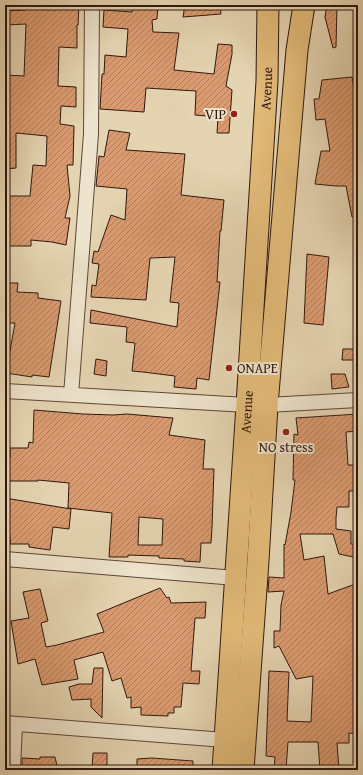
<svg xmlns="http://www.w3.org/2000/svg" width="363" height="775" viewBox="0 0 363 775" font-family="'Gentium Book Plus',serif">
<defs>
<pattern id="building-hatch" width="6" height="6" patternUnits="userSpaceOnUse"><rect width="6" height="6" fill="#db9b70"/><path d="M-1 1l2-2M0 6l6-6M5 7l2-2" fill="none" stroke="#b27d5a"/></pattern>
</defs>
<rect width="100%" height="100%" fill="#e5d4b1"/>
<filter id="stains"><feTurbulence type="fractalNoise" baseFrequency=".005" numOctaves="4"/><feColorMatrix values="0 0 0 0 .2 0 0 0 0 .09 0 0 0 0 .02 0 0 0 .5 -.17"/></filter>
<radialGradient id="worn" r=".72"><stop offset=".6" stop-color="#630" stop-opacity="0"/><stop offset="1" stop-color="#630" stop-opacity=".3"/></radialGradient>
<!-- building -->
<path fill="url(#building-hatch)" stroke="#30170e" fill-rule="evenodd" d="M26 5H79L78 25H77V48L59 47 58 86 76 87V107L61 106 60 124 74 126 73 165H67L70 196 65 218H70L66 245 52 242 31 240V246H5V196H30L33 165 46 166 47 136 16 133V168L5 169V75L24 76 26 24 5 25V11L25 10Z
M133 5H158L157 19 152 20 153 32 179 33 174 70 214 74 218 44 232 45V54L226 86 232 90 229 133H217L218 117 195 115 196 91 146 88 144 112 100 109 102 74H104L105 55 126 57 128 29 103 27 104 10 132 12Z
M185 5H220L221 14 183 17Z
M327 5H337L336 47 333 48 325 17Z
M352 77 358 109V127H354L355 175H358V216L352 217 346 186H336L315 184 321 151H330L325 119 316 120 314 99H319L322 80Z
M109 130 130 133 126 150 185 154 181 195 224 200 221 231H220L217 282H220L209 380 197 378 196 389 174 387 175 376 143 372 132 371 135 343 126 342 127 327 90 323 91 310 177 327 179 303 170 302 175 257 150 258 146 300 91 297 92 285 96 286 99 264 92 263 94 251 98 252 111 215 125 220 127 189 96 186 99 156 104 157Z
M307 254 329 257 323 325 304 323Z
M6 283H18L17 292 38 293V298L61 301 49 377 32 375V377L6 373 15 323H5Z
M343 349H358V360H342Z
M96 359 107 361 106 376 94 374Z
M331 374H345L349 387 332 389Z
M34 410 83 414 113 415 127 414 173 418 169 435 205 440 203 469H214L212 528 211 543H201L200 562 184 561V559L159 558V556L128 555V557H109L112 513 68 508 69 483 38 480V481H5V457L10 458V448H28L29 442 33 443ZM139 517 163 519 162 545H138Z
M358 414V431L346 432 348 465H358V491H349V507H337L336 518V529L351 531V544L358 545V558L339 554 333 534H300L304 560 324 556 328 594 358 583V734L349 733V743H337L339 770H320L318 742H288L286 770H274L275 757 266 756 269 671 289 672 287 721 311 722 313 676 296 679 279 646 274 648V631H280L281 605 284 591 268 592 269 577 284 578V544L285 545 291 512 295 480H293L294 434 298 435 296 418Z
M5 498 71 509 69 529 53 527 50 550 29 547V544H10V537L5 538Z
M160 588 167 598 169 597 171 603 206 602 205 618H195L191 671H200L199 684 183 683 181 707H174V713H168V716L141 715V707L131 708V697L127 698 121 678 112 681 103 652 74 660 78 679 42 685 35 659 18 664 11 621 29 618 23 592 40 589 48 621 41 623 46 647 57 645 104 632 97 614Z
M94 668H103L102 718 91 707V699L72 700 69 687 79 684H92Z
M93 753H107V770H92Z
M40 757H55L58 770H36L22 768V758L40 759Z
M152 758 193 761V770H137V759Z"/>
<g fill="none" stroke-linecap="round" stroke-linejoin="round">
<defs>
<path id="minor" d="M5 391 247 405H267L358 400
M71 395 91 134 92 5
M5 559 236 578
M5 723 225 740
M13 770 15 724"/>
<g id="highway">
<path id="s1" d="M223 770 247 405 267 81 268 5"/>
<path d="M243 770 258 561 267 405 297 50 304 5"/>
</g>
</defs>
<!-- minor casing -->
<use href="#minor" stroke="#5d4637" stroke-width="16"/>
<!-- highway casing -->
<use href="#highway" stroke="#30170e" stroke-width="23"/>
<!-- minor -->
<use href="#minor" stroke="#eee3cc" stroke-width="14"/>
<!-- highway -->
<use href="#highway" stroke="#e2ba78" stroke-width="21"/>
</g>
<!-- markers -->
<g fill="#8f2418" stroke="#eee3cc" stroke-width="1.5">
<circle cx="234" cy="114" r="4"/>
<circle cx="229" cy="368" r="4"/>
<circle cx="286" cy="432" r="4"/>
</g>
<g text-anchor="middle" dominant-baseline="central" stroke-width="4" stroke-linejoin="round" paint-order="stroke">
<!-- street labels -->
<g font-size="14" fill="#30170e" stroke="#eee3cc">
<text stroke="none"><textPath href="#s1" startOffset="683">Avenue</textPath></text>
<text stroke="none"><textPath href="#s1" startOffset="359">Avenue</textPath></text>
</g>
<!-- poi labels -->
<g font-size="14" fill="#30170e" stroke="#eee3cc" text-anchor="end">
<text x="226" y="114">VIP</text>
<text x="237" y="368" text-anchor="start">ONAPE</text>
<text x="286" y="447" text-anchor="middle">NO stress</text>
</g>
</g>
<!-- margin -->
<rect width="363" height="775" fill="none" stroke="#e5d4b1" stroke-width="20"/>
<rect x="6" y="6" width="351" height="763" fill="none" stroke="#30170e" stroke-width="2"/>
<rect x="10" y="10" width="343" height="755" fill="none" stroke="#30170e"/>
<rect width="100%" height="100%" filter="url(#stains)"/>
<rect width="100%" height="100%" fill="url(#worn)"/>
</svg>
